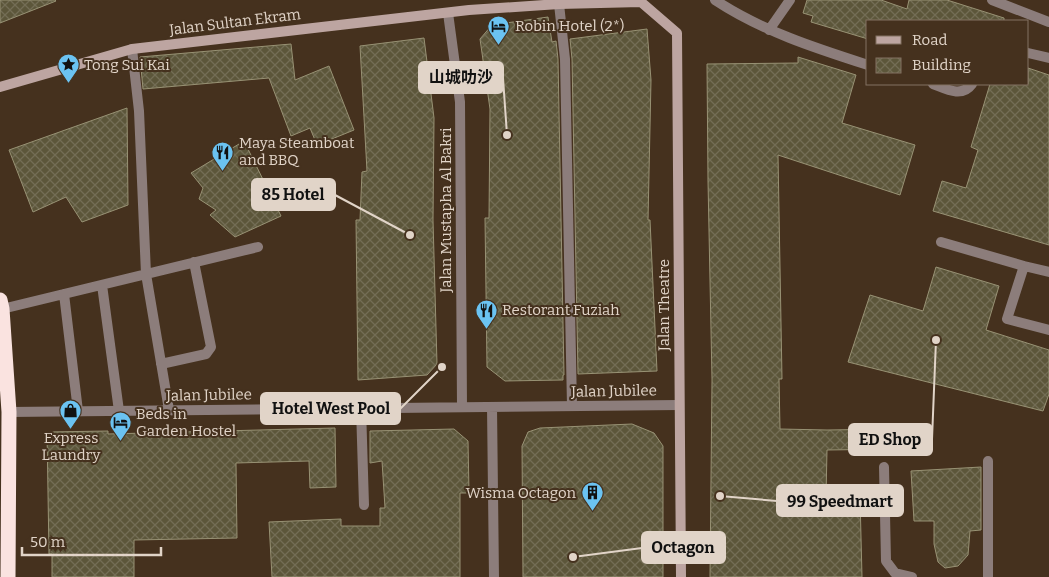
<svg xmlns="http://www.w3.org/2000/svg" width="1049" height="577" viewBox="0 0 1049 577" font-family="Bitter,'Noto Sans SC',serif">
<defs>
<pattern id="building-cross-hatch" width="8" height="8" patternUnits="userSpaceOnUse" patternTransform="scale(1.25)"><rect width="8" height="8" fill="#5c563a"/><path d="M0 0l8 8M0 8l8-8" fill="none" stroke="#736d55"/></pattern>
</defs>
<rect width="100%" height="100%" fill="#45311e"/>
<!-- building -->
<path fill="url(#building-cross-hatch)" stroke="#989274" d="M0 0H55L56 1 0 23Z
M807 0H881L907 9 909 0H947L1004 18V21H868V39L811 22 813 16 803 13Z
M548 17 552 42 556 41 558 59 564 375H563V380L505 381 487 367 485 218H489L490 109 480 39 492 25Z
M647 29 651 80 648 220H650L657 371 578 374 572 59 570 39Z
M424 38 434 118 433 220 437 364 427 375 358 380 356 220H360L362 172 367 171 360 46Z
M291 44 295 80 329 66 354 130 317 145 310 128 291 136 269 78 143 89 140 57Z
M798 57 856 75 842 123 915 145 900 195 778 155 782 379H779L780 429 827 430 896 429 897 449 827 450 826 497H860L862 577H710L712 380 708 181 707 64 798 63Z
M1028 68 1049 75V245L933 211 942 181 966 188 978 150 971 147 990 84H1028Z
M127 108 128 205 82 222 66 197 33 212 9 150Z
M244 141 281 216 235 237 210 215 216 210 199 199 203 188 191 173Z
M936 267 999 286 986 330 1049 350V394L1043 411 848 362 870 295 923 311Z
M632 424 654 433 663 446V577H523L522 446 528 432 540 428Z
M335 428 336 487 310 488 309 461 236 463 237 538 134 540V577H52V554H49L47 432 108 431V434Z
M454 429 468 441 469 493H460V577H272L269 522 341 519V526H380V508H385L382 461 370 463V431Z
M981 467V530L970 531 968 555 958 566 945 568 938 562 934 544V521H914L911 471Z"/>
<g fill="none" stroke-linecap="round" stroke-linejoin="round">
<!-- lane -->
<path stroke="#8c7d7b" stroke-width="10" d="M715 0C762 31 815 48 868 65
M559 4 565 59 572 406
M769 30 790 0
M132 49 139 111 146 274 169 410
M1028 53 1049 58
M933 84C946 89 962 98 972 84
M941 242 1024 266
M1049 272 1024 266 1007 319 1049 330
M102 285 119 411
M64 294 78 411
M2 309 258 247
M161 364 206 354 211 347 194 262
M361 408 364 505
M988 461V577
M884 467 886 561 895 573 912 577"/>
<!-- street -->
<path stroke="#8c7d7b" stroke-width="10" d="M992 0 1049 22
M448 13 460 102 462 407
M492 407 494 577
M9 412 679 405"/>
<!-- secondary -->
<path stroke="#bda5a1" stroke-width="10" d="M0 87 132 49 469 10 559 4 641 2 677 33 681 577"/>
<!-- highway -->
<path stroke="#fae3e0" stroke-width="15" d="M0 300 2 309 9 412 8 577"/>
</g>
<!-- icons -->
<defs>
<symbol id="hotel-pin" viewBox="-11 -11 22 30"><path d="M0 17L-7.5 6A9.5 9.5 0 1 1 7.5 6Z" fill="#6bc3f2" stroke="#45311e"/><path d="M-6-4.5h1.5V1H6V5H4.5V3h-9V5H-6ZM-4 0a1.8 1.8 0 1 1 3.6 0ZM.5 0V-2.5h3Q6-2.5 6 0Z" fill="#111"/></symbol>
<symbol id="sight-pin" viewBox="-11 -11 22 30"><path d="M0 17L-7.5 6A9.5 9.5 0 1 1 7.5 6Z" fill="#6bc3f2" stroke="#45311e"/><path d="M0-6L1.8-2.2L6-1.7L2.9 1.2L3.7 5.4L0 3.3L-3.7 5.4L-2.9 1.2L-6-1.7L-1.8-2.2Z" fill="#111"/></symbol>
<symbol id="restaurant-pin" viewBox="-11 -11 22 30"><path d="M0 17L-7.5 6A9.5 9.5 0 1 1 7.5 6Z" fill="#6bc3f2" stroke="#45311e"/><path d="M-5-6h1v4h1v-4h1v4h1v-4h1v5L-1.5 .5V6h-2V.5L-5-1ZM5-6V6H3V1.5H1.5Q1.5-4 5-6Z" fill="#111"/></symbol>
<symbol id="shop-pin" viewBox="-11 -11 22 30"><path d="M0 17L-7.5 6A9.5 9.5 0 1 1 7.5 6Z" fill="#6bc3f2" stroke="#45311e"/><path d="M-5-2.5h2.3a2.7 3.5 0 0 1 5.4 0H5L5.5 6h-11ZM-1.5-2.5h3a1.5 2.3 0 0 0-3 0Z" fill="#111"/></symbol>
<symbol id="building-pin" viewBox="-11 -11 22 30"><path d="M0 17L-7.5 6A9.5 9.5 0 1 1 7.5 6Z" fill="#6bc3f2" stroke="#45311e"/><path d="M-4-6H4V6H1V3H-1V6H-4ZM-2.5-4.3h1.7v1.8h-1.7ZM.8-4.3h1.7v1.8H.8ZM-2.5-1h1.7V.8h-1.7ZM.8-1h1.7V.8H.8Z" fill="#111"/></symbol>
</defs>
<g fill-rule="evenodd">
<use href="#hotel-pin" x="486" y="14" width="25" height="34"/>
<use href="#sight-pin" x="56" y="52" width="25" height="34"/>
<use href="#restaurant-pin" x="210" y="140" width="25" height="34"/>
<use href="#restaurant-pin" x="474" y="298" width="25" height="34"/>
<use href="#shop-pin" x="58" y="398" width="25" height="34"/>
<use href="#hotel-pin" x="108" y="410" width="25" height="34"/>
<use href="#building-pin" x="580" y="480" width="25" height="34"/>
</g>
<g text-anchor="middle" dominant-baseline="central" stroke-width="4" stroke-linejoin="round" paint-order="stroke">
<!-- street labels -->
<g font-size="15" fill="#e1d4c8" stroke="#45311e">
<text transform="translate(235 22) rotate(-7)">Jalan Sultan Ekram</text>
<text transform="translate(446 210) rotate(-90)">Jalan Mustapha Al Bakri</text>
<text transform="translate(664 305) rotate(-90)">Jalan Theatre</text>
<text transform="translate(614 391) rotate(-1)">Jalan Jubilee</text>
<text transform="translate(209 395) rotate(-1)">Jalan Jubilee</text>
</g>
<!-- poi labels -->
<g font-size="15" fill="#e1d4c8" stroke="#45311e" text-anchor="start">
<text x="515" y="26">Robin Hotel (2*)</text>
<text x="84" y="65">Tong Sui Kai</text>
<text x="239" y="143">Maya Steamboat<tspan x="239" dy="17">and BBQ</tspan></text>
<text x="502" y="310">Restorant Fuziah</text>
<text x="136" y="414">Beds in<tspan x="136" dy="17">Garden Hostel</tspan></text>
<text x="71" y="438" text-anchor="middle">Express<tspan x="71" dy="17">Laundry</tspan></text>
<text x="576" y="493" text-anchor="end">Wisma Octagon</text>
</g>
</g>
<!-- callouts -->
<path fill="none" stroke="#e1d4c8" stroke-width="2" d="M507 135L503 78M410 235L335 195M442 367L400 409M936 340L932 439M720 496L777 501M573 557L642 548"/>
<g fill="#e1d4c8" stroke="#45311e" stroke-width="2">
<circle cx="507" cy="135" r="5"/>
<circle cx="410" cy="235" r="5"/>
<circle cx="442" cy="367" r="5"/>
<circle cx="936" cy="340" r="5"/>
<circle cx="720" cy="496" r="5"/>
<circle cx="573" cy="557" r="5"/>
</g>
<g fill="#e1d4c8" stroke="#e1d4c8" stroke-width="2">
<rect x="419" y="62" width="84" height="31" rx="5"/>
<rect x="252" y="179" width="83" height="31" rx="5"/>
<rect x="261" y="393" width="139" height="31" rx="5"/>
<rect x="849" y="424" width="83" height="31" rx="5"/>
<rect x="777" y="485" width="126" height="31" rx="5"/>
<rect x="642" y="532" width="83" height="31" rx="5"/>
</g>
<g font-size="16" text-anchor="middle" font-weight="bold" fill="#111">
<text x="461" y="83">山城叻沙</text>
<text x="293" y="200">85 Hotel</text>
<text x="331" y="414">Hotel West Pool</text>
<text x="890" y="445">ED Shop</text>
<text x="840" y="507">99 Speedmart</text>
<text x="683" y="553">Octagon</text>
</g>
<!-- legend -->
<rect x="866" y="20" width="162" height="65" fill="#45311e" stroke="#837262"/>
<rect x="876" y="36" width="25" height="8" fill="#bda5a1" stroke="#837262"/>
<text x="912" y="45" font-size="15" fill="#e1d4c8">Road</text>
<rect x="876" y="58" width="25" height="15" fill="url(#building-cross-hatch)" stroke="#837262"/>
<text x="912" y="70" font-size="15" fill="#e1d4c8">Building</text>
<!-- scale -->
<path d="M22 547v8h139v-8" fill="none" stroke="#e1d4c8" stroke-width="2.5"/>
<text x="30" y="547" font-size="15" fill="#e1d4c8" stroke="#45311e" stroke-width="4" paint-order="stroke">50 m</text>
</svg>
